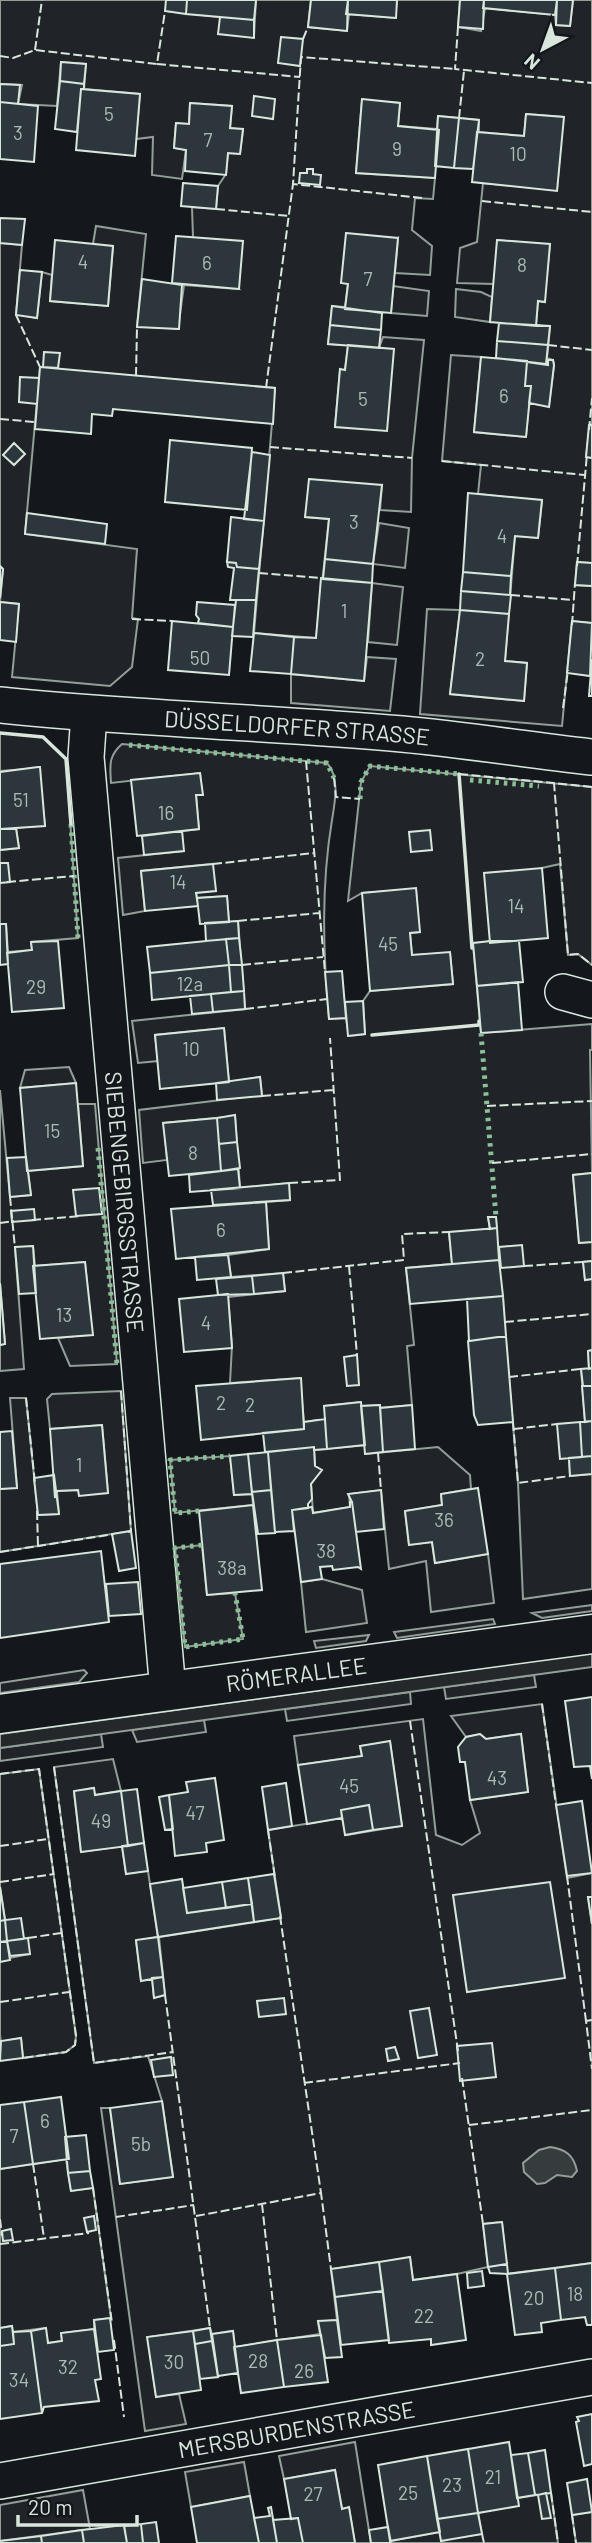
<svg xmlns="http://www.w3.org/2000/svg" width="592" height="2543" viewBox="0 0 592 2543" font-family="Barlow,sans-serif">
<rect width="100%" height="100%" fill="#14181c"/>
<!-- green -->
<path fill="#202428" stroke="#939e99" stroke-width="2" d="M0 0H166V11L220 17 254 36 256 0H311L308 27 347 31 349 14 395 18 397 0H460L458 27 481 31 485 8 555 15 556 25 570 26 573 0H592V424H590L586 457 592 458V563L577 562 575 585 592 586V623L572 621 562 726 420 714 427 609 460 610 450 694 524 701 527 663 505 661 515 536 538 538 542 501 478 494 481 465 442 461 451 355 481 357 474 432 526 437 529 403 549 406 554 365 553 360 547 358 550 327 536 325 538 301 544 302 550 245 498 240 494 284 457 283 460 248 477 242 483 183 557 190 563 117 526 114 524 136 479 132V120L438 116 437 129 398 126 400 103 362 100 356 173 435 178 433 199 415 198 412 230 432 246 430 275 395 273 398 238 348 284 345 307 332 306 328 344 348 345 345 370H340L335 426 379 348 383 337 424 340 412 458 411 512 380 510 382 485 305 517 329 519 316 638 254 633 275 388 40 368 25 534 137 549 132 618 138 619 132 667 110 686 12 677 19 604 0 602 3 569 0 566V243L22 245 16 314 37 318 42 272 52 275 50 301 108 306 113 247 93 244 96 226 146 234 137 326 178 329 184 285 239 289 193 237 192 207 216 209 218 186 226 174 228 153 240 154 243 130 230 128 232 106 190 103 189 124 176 123 174 148 186 150 182 179 152 175 153 137 136 139 140 94 84 89 86 64 61 62 57 106 18 104 22 85 0 84Z
M393 286 429 291 427 316 391 313Z
M456 289 481 292 492 297 490 322 455 317Z
M379 523 409 528 405 568 373 564Z
M372 583 403 587 397 645 368 642Z
M367 657 396 659 390 711 291 703V674L364 681Z
M0 733 43 737 66 759 78 938 31 942 32 950 8 952 6 924H0V850L19 848 16 828 45 825 38 768 0 771Z
M122 744 327 763C340 777 335 802 332 820 321 886 323 952 329 1019L346 1018 349 1036 365 1034 363 1001 370 991 453 984 450 953 412 955 410 933 419 932 416 889 362 893 348 901 361 782 370 766 592 787V965L578 954 568 955 560 864 542 868 491 941 473 944 481 1033 592 1024V1050H590L592 1173 573 1175 579 1243 592 1242V1261L583 1262 585 1280 592 1279V1350L588 1351 589 1369H581L585 1422 569 1458 570 1476 592 1474V1589L523 1599 518 1483 495 1217H488L490 1229 449 1233 452 1264 406 1268 414 1345 407 1346 412 1405 380 1408V1405L361 1406 360 1402 325 1406V1419L304 1422 300 1378 230 1383 232 1345 228 1297 285 1291 283 1273 231 1277 228 1255 269 1249 266 1202 290 1200 289 1183 240 1188 235 1116 164 1123 167 1160 143 1163 139 1110 262 1095 260 1077 229 1082 224 1028 155 1035 158 1061 138 1063 132 1021 245 1009 238 921 229 922 227 896 197 898 196 893 212 864 141 871 145 911 123 915 118 858 183 851 182 831 199 829 196 795 202 794 200 773 111 783C110 766 108 756 122 744Z
M69 1067 76 1083 20 1088 25 1070Z
M0 1090 10 1197 31 1195 28 1171 83 1166 78 1104H95L117 1364 70 1366 58 1338 92 1334 85 1262 35 1266 33 1246 15 1248 24 1369 0 1371V1345L5 1344 0 1283Z
M121 1391 131 1531 0 1552V1489L17 1487 10 1398H26L38 1515 59 1514 57 1491 78 1490 108 1492 102 1425 50 1429 47 1399 52 1394Z
M365 1445 366 1454 438 1447 470 1475 471 1489 441 1494 442 1505 405 1511 409 1545 432 1542 435 1563 488 1554 494 1603 431 1612 426 1561 389 1569 381 1490 349 1494 350 1507 313 1513 311 1484 321 1470 315 1466 314 1450Z
M230 1456 234 1495 252 1494 253 1505 175 1513 170 1460Z
M202 1545 207 1595 235 1593 243 1639 185 1647 175 1548Z
M322 1579 362 1590 367 1623 306 1632 301 1582Z
M592 1605V1611L542 1618 532 1613Z
M493 1619 495 1624 397 1638 394 1632Z
M369 1635 366 1641 316 1648 314 1641Z
M84 1670 87 1673 79 1682 0 1693V1683Z
M534 1675 536 1687 446 1699 444 1687Z
M410 1692 411 1704 287 1721 285 1709Z
M542 1704 567 1878 592 1873V1897L588 1898 592 1924V2263L507 2274 502 2222 483 2224 488 2267 457 2274 413 2280 410 2258 331 2269 337 2320 318 2322 320 2334 235 2347 233 2331 212 2334 210 2328 148 2337 156 2396 179 2394 186 2424 145 2431 101 2108H110L120 2184 173 2177 162 2101 148 2056 94 2063 54 1767 113 1759 121 1791 95 1795 93 1788 74 1792 81 1852 122 1846 126 1873 148 1871 158 1937 136 1941 141 1980 152 1978 154 1998 165 1995 159 1937 281 1918 268 1830 342 1818 346 1835 402 1826 390 1742 360 1746 362 1756 298 1765 294 1736 423 1719 436 1835 462 1845 480 1833 470 1800 528 1792 521 1734 486 1739 480 1734 466 1737 451 1716Z
M204 1720 206 1732 137 1742 132 1730Z
M101 1734 103 1747 0 1761V1748Z
M39 1769 76 2036 75 2045 66 2052 23 2058 21 2038 1 2042 0 2035V1960L29 1954 24 1939 5 1920 0 1887V1774Z
M66 2159 71 2191 93 2188 111 2318 94 2320V2329L61 2333 62 2341 48 2343 45 2328 13 2332 12 2326 0 2328V2169Z
M355 2442 371 2543H355L349 2508 342 2509 335 2470 284 2479 279 2456Z
M244 2462 250 2496 191 2507 185 2472Z
M83 2490 90 2529 0 2541V2505Z
M551 2493 558 2543H391L390 2541 440 2532 442 2540 482 2534 478 2513 517 2498Z
M592 2512V2543H576L572 2515Z"/>
<!-- parking -->
<path fill="#24282b" stroke="#939e99" stroke-width="2" d="M592 1653V1667L0 1748V1734Z"/>
<!-- water -->
<path fill="#363b3e" stroke="#939e99" stroke-width="2" d="M550 2147C565 2149 574 2155 577 2171L572 2177 557 2175 545 2183 537 2184 524 2172 523 2163 539 2150Z"/>
<!-- building -->
<path fill="#2c363c" stroke="#d8e6dc" stroke-width="2" d="M166 0H187L186 14 165 11Z
M187 0H256L254 20 186 14Z
M311 0H348L347 31 308 27Z
M348 0H397L396 18 346 14Z
M460 0H484L483 29 458 27Z
M484 0H557L555 15 483 8Z
M557 0H573L570 26 556 25Z
M220 17 254 20V38L218 34Z
M281 37 303 39 300 66 278 63Z
M61 62 86 64 84 84 60 81Z
M60 81 84 84V89H81L77 132 55 129Z
M0 84 20 85 18 104 0 102Z
M81 89 140 94 135 156 76 150Z
M254 96 275 99 273 119 252 116Z
M362 99 400 103 398 126 439 130 435 178 356 173Z
M0 102 38 106 34 162 0 159Z
M190 103 232 106 230 128 243 129 240 154 228 153 226 175 185 171 186 150 174 148 176 123 189 124Z
M526 114 564 117 557 191 472 182 477 132 524 136Z
M438 116 459 118 454 168 435 166Z
M459 118 479 120 473 169 454 168Z
M307 169H313V174L321 175 320 185 299 183 300 173H307Z
M183 183 218 186 216 209 181 206Z
M0 218 25 219 22 245 0 243Z
M346 233 398 238 391 313 345 309 348 284 341 283Z
M176 236 243 241 239 289 172 283Z
M55 240 113 246 108 306 50 301Z
M497 240 550 244 545 302 538 301 536 326 490 322Z
M20 270 42 272 37 318 16 315Z
M142 279 182 285 179 329 137 327Z
M332 306 382 313 381 330 330 325Z
M499 323 550 326 548 345 497 341Z
M330 325 381 330 379 348 328 344Z
M497 341 548 345 546 364 496 358Z
M348 345 394 349 387 431 335 427 340 369 345 370Z
M44 352 60 353 58 368 43 367Z
M481 357 527 361 525 386H531L526 437 474 432Z
M548 360H553L554 365 549 407 529 403 531 386H525L527 362 548 365Z
M40 367 275 388 273 424 113 409 112 416 92 414 91 434 35 429Z
M20 377 39 378 37 404 19 402Z
M589 425H592V458L586 457Z
M170 440 252 448 247 510 165 502Z
M14 443 25 454 14 465 3 455Z
M252 452 270 455 264 521 244 519Z
M309 479 382 485 373 564 325 559 329 519 305 517Z
M468 493 542 500 538 538 515 536 511 576 463 572Z
M27 513 107 524 105 544 25 534Z
M231 517 264 521 259 569 237 567 236 563 227 562Z
M325 559 373 564 372 583 323 579Z
M227 562 236 563 237 567 259 569 256 600H230L234 568 228 567Z
M577 562 592 563V586L575 585Z
M0 566 3 569 0 598Z
M463 572 511 576 510 595 461 591Z
M321 578 372 583 364 681 291 674 294 637 316 638Z
M461 591 511 595 509 614 460 610Z
M236 600H256L253 637 232 636Z
M0 602 19 604 16 642 0 640Z
M197 602 235 605 233 627 198 623 199 619 196 615Z
M460 610 509 614 505 661 527 663 524 701 450 694Z
M172 621 233 627 229 675 168 670Z
M572 621 592 623 590 676 567 673Z
M254 633 294 637 291 674 250 671Z
M592 659V696H589Z
M38 767H40L45 826 0 829V772Z
M200 773 203 795H196L199 829 137 836 131 780Z
M16 828 19 848 0 850V829Z
M430 830 432 850 411 852 409 832Z
M182 831 184 851 144 855 142 836Z
M0 863H8L10 882 0 883Z
M213 864 216 891 196 893 198 906 145 911 141 871Z
M542 868 548 938 490 943 484 873Z
M416 888 420 932 410 933 412 955 450 952 453 984 370 991 362 893Z
M227 896 229 922 200 924 197 898Z
M238 921 239 938 206 941 205 923Z
M0 924H6L8 964 0 965Z
M239 938 242 965H229L226 939Z
M226 939 229 965 150 973 147 947Z
M58 941 64 1008 12 1012 7 953 32 950 31 942Z
M491 941H519L523 982 477 986 473 943Z
M229 965 231 992 152 1000 150 973Z
M229 965H242L244 991 231 992Z
M342 971 346 1018 329 1019 325 972Z
M518 982 522 1030 481 1033 477 986Z
M244 991 245 1009 213 1012 211 994Z
M211 994 213 1012 192 1014 190 996Z
M363 1001 365 1034 348 1036 345 1002Z
M224 1028 229 1082 160 1089 155 1035Z
M260 1077 262 1096 217 1100 216 1083Z
M76 1083 83 1166 27 1171 20 1088Z
M235 1115 237 1142 219 1144 217 1118Z
M217 1118 221 1171 169 1176 163 1123Z
M237 1142 240 1168 221 1171 219 1144Z
M26 1157 31 1195 10 1197 7 1158Z
M238 1169 240 1188 190 1192 189 1175Z
M592 1173V1242L579 1243 573 1175Z
M289 1183 290 1200 213 1205 211 1190Z
M99 1188 102 1214 76 1216 73 1190Z
M266 1202 269 1249 176 1259 171 1209Z
M34 1209 35 1220 12 1222 11 1211Z
M488 1217H496L497 1228 490 1229Z
M497 1228 499 1260 452 1264 449 1232Z
M522 1245 524 1266 501 1268 499 1247Z
M33 1246 36 1293 19 1294 15 1247Z
M228 1255 231 1277 197 1280 195 1257Z
M499 1260 503 1296 410 1304 406 1268Z
M592 1261V1279L585 1280 583 1262Z
M85 1262 93 1335 40 1339 33 1266Z
M283 1273 285 1291 254 1294 252 1276Z
M252 1276 254 1294 218 1295 216 1279Z
M0 1283 5 1344 0 1345Z
M228 1294 232 1348 184 1352 179 1299Z
M503 1296 506 1336 469 1341 467 1299Z
M506 1336 513 1422 478 1425 474 1415 468 1341Z
M592 1350V1368L589 1369 588 1351Z
M357 1355 359 1385 347 1386 344 1357Z
M592 1368V1386H583L581 1369Z
M301 1378 304 1429 201 1440 196 1386Z
M582 1386H592V1421L585 1422Z
M361 1402 365 1445 327 1449 324 1406Z
M380 1405 383 1452 365 1454 361 1406Z
M412 1405 415 1449 383 1452 380 1408Z
M325 1419 327 1449 314 1450V1447L265 1452 263 1433 304 1429V1422Z
M592 1421V1456L582 1457 580 1422Z
M580 1422 582 1457 560 1459 557 1424Z
M102 1425 108 1493 79 1496 78 1490 57 1491 55 1498 50 1429Z
M12 1431 17 1488 0 1489V1432Z
M314 1447 315 1466 322 1470 311 1484 312 1499 308 1504V1508L292 1510 294 1531 275 1532 268 1452Z
M268 1452 271 1490 252 1492 248 1454Z
M248 1454 252 1494 234 1495 230 1456Z
M592 1456V1474L570 1476 569 1458Z
M54 1475 59 1514 38 1515 34 1478Z
M478 1488 488 1554 435 1563 432 1542 409 1545 405 1511 442 1505 441 1494Z
M271 1490 275 1533 258 1534 252 1492Z
M381 1490 384 1529 356 1532 352 1502 348 1494Z
M350 1502H352L361 1569 358 1567 333 1570 332 1566 320 1567 322 1579 301 1582 292 1510 312 1507 313 1513 350 1507Z
M253 1505 262 1590 207 1595 199 1511Z
M131 1531 136 1568 119 1571 112 1534Z
M101 1551 109 1622 0 1638V1564Z
M138 1582 141 1614 109 1616 106 1584Z
M592 1697V1779L590 1766 574 1767 565 1701Z
M480 1734 486 1739 521 1734 528 1792 470 1800 465 1762H460L458 1747 466 1737Z
M390 1741 402 1826 373 1830 369 1805 341 1810 342 1818 307 1824 298 1765 362 1756 360 1746Z
M215 1778 224 1840 206 1843 207 1852 175 1856 169 1795 188 1792 186 1782Z
M286 1783 292 1826 268 1830 262 1787Z
M94 1788 95 1795 121 1791 128 1846 81 1852 74 1791Z
M137 1789 144 1843 128 1846 121 1791Z
M169 1795 173 1829 165 1830 159 1797Z
M582 1801 592 1873 567 1876 556 1805Z
M369 1805 373 1830 345 1835 341 1810Z
M144 1843 148 1871 126 1874 122 1846Z
M274 1874 281 1918 254 1922 248 1878Z
M248 1878 252 1904 226 1908 222 1882Z
M182 1879 187 1913 252 1904 254 1922 158 1937 150 1884Z
M222 1882 226 1908 187 1913 183 1888Z
M550 1882 565 1978 467 1992 453 1895Z
M0 1887 5 1920 0 1921Z
M588 1897H592V1924Z
M21 1918 24 1939 7 1941 5 1920Z
M5 1920 7 1941 0 1942V1921Z
M158 1937 163 1977 141 1981 136 1940Z
M28 1938 30 1954 10 1956 7 1941Z
M7 1941 10 1960 0 1962V1942Z
M163 1977 165 1995 154 1998 152 1978Z
M284 1998 286 2014 259 2017 257 2001Z
M429 2008 437 2055 418 2058 410 2011Z
M21 2038 23 2058 0 2061 1 2041Z
M492 2043 496 2077 460 2081 457 2046Z
M395 2047 399 2059 388 2061 386 2049Z
M171 2057 173 2075 154 2077 151 2060Z
M61 2097 69 2159 33 2164 24 2102Z
M162 2101 173 2177 120 2184 110 2108Z
M24 2102 33 2164 0 2169V2105Z
M86 2135 90 2171 68 2173 65 2137Z
M90 2171 93 2188 71 2191 68 2173Z
M94 2216 96 2230 87 2232 84 2218Z
M502 2222 507 2264 488 2267 483 2224Z
M11 2229 13 2240 3 2241 2 2231Z
M410 2257 413 2280 457 2274 466 2340 431 2345V2339L389 2343 379 2262Z
M379 2262 383 2291 335 2297 331 2269Z
M592 2263V2325H587L585 2317 561 2320 555 2268Z
M507 2264 508 2274 490 2273 488 2267Z
M555 2268 561 2320 541 2323 542 2332 515 2335 507 2274Z
M482 2271 484 2286 468 2288 467 2273Z
M383 2291 389 2340 341 2345 335 2297Z
M110 2318 114 2350 98 2352 94 2320Z
M337 2320 342 2357 325 2358 318 2321Z
M12 2326 14 2344 0 2346V2328Z
M46 2328 48 2343 62 2341 61 2333 94 2329 101 2379 95 2380 99 2401 44 2407 42 2413 31 2331Z
M210 2328 212 2341 195 2344 193 2331Z
M31 2331 42 2413 0 2419V2346L14 2344 13 2332Z
M193 2331 201 2390 156 2397 147 2337Z
M233 2331 238 2373 218 2376 212 2334Z
M321 2335 328 2382 284 2387 277 2340Z
M277 2340 284 2387 241 2393 234 2347Z
M212 2341 218 2377 200 2379 195 2344Z
M592 2414V2464L584 2466 576 2422 579 2421 577 2417Z
M509 2442 519 2506 478 2513 468 2449Z
M468 2449 478 2513 437 2519 427 2456Z
M545 2450 551 2493 535 2495 528 2453Z
M528 2453 535 2495 517 2498 511 2455Z
M427 2456 440 2532 390 2541 378 2465Z
M335 2470 342 2509 349 2507 355 2543H303L298 2518 291 2519 284 2479Z
M587 2479 592 2512 572 2515 567 2483Z
M546 2493 551 2518 542 2519 538 2495Z
M250 2496 259 2543H197L191 2507Z
M271 2507 277 2543H259L254 2518 270 2516 268 2508Z
M478 2513 482 2534 441 2541 437 2519Z
M298 2518 303 2543H277L273 2520Z
M156 2522 159 2543H143L141 2524Z
M141 2524 143 2543H127L124 2526Z
M124 2525 127 2543H84L82 2530Z
M388 2527 391 2543H371L369 2530Z
M82 2530 84 2543H42L41 2536Z
M41 2536 42 2543H0V2541Z"/>
<g fill="none" stroke-linecap="round" stroke-linejoin="round">
<defs>
<g id="minor">
<path id="s1" d="M0 705C134 719 268 722 402 734 466 740 529 750 592 757"/>
<path id="s2" d="M89 714 86 757 168 1691"/>
<path d="M563 992 592 1000"/>
<path id="s3" d="M0 2481 592 2377"/>
</g>
<g id="tertiary">
<path id="s4" d="M0 1714 592 1634"/>
</g>
</defs>
<!-- minor casing -->
<use href="#minor" stroke="#d8e6dc" stroke-width="38"/>
<!-- tertiary casing -->
<use href="#tertiary" stroke="#d8e6dc" stroke-width="41"/>
<!-- minor -->
<use href="#minor" stroke="#14181c" stroke-width="35"/>
<!-- tertiary -->
<use href="#tertiary" stroke="#14181c" stroke-width="38"/>
<!-- hedge -->
<path stroke="#8ac095" stroke-width="5" stroke-dasharray="3.5 5" stroke-linecap="butt" d="M129 745 327 763 334 778
M470 780 539 786
M360 799 361 782 370 766 459 774
M71 824 78 938
M481 1033 496 1217
M98 1148 117 1364
M199 1511 175 1513 170 1460 230 1456
M202 1545 175 1548 185 1647 243 1639 235 1593"/>
<!-- fence -->
<path stroke="#d8e6dc" stroke-width="2" stroke-dasharray="9 3.5" stroke-linecap="butt" d="M458 27 455 69 592 83
M303 39 308 27
M35 50 42 0
M0 56 13 58 35 50 157 64 165 11
M157 64 300 77
M459 118 464 71
M422 198 293 184 301 57 455 69
M482 201 592 212
M216 209 289 216
M16 315 40 367
M548 345 592 350
M136 376 137 327
M266 388 293 184
M0 419 35 422
M589 430 592 398
M270 447 412 458
M442 461 585 475
M577 566 587 454
M259 573 321 578
M511 595 574 600
M132 619 172 621
M572 625 575 583
M563 708 568 670
M306 761 325 972
M459 774 554 783
M334 778 336 797 360 799
M592 787 554 783 568 955 578 954 592 965
M213 864 314 853
M7 882 74 876
M238 921 319 913
M242 965 323 957
M245 1009 327 999
M262 1096 334 1090
M487 1106 592 1101
M492 1163 592 1154
M289 1183 340 1180 330 1038
M10 1197 15 1248
M32 1220 81 1216
M0 1223 14 1221
M349 1266 357 1355
M524 1266 583 1262
M283 1273 404 1260 402 1234 449 1232
M505 1322 592 1314
M509 1377 581 1369
M121 1391 131 1531 128 1532
M26 1398 35 1483
M513 1422 518 1483 570 1476
M514 1429 557 1424
M378 1453 381 1490
M37 1511 38 1546
M0 1552 114 1534
M542 1704 556 1805
M410 1721 458 2051
M54 1767 94 2063 173 2052
M0 1774 39 1769 76 2036 75 2045 66 2052 23 2058
M268 1830 275 1878
M0 1846 48 1839
M567 1876 586 2021
M0 1882 54 1874
M280 1916 321 2193
M28 1938 61 1933
M165 1995 210 2328
M0 2002 69 1992
M592 2020 586 2021 592 2069
M462 2078 483 2224
M304 2083 460 2063
M469 2125 592 2110
M33 2164 44 2238
M93 2188 112 2323
M262 2204 277 2340
M196 2216 321 2193 331 2269
M116 2217 194 2205
M0 2219 2 2236
M0 2244 89 2233
M114 2340 124 2417
M551 2493 558 2543
M572 2515 576 2543
M482 2534 484 2543"/>
<!-- wall -->
<path stroke="#d8e6dc" stroke-width="3.5" d="M0 733 43 737 66 759 71 824
M459 774 472 948
M372 1035 479 1025V1021"/>
</g>
<g text-anchor="middle" dominant-baseline="central" stroke-width="5" stroke-linejoin="round" paint-order="stroke">
<!-- number labels -->
<g font-size="19" fill="#adbab4">
<text x="109" y="113">5</text>
<text x="18" y="132">3</text>
<text x="208" y="139">7</text>
<text x="397" y="148">9</text>
<text x="518" y="153">10</text>
<text x="83" y="261">4</text>
<text x="207" y="262">6</text>
<text x="522" y="264">8</text>
<text x="368" y="278">7</text>
<text x="504" y="395">6</text>
<text x="363" y="398">5</text>
<text x="354" y="521">3</text>
<text x="502" y="535">4</text>
<text x="344" y="610">1</text>
<text x="200" y="657">50</text>
<text x="480" y="658">2</text>
<text x="21" y="799">51</text>
<text x="166" y="812">16</text>
<text x="178" y="881">14</text>
<text x="516" y="905">14</text>
<text x="388" y="943">45</text>
<text x="190" y="983">12a</text>
<text x="36" y="986">29</text>
<text x="191" y="1048">10</text>
<text x="52" y="1130">15</text>
<text x="193" y="1152">8</text>
<text x="221" y="1229">6</text>
<text x="64" y="1314">13</text>
<text x="206" y="1322">4</text>
<text x="221" y="1402">2</text>
<text x="250" y="1404">2</text>
<text x="79" y="1464">1</text>
<text x="444" y="1519">36</text>
<text x="326" y="1550">38</text>
<text x="232" y="1567">38a</text>
<text x="497" y="1777">43</text>
<text x="349" y="1785">45</text>
<text x="195" y="1812">47</text>
<text x="101" y="1820">49</text>
<text x="45" y="2120">6</text>
<text x="14" y="2135">7</text>
<text x="141" y="2143">5b</text>
<text x="575" y="2293">18</text>
<text x="534" y="2297">20</text>
<text x="424" y="2315">22</text>
<text x="258" y="2360">28</text>
<text x="174" y="2361">30</text>
<text x="68" y="2366">32</text>
<text x="304" y="2370">26</text>
<text x="19" y="2379">34</text>
<text x="493" y="2476">21</text>
<text x="452" y="2484">23</text>
<text x="408" y="2492">25</text>
<text x="313" y="2493">27</text>
</g>
<!-- street labels -->
<g font-size="23" fill="#d8e6dc" stroke="#14181c">
<text stroke="none"><textPath href="#s1" startOffset="298">DÜSSELDORFER STRASSE</textPath></text>
<text stroke="none"><textPath href="#s2" startOffset="490">SIEBENGEBIRGSSTRASSE</textPath></text>
<text stroke="none"><textPath href="#s4" startOffset="299">RÖMERALLEE</textPath></text>
<text stroke="none"><textPath href="#s3" startOffset="301">MERSBURDENSTRASSE</textPath></text>
</g>
</g>
<!-- north arrow -->
<g transform="translate(543 49) rotate(221)" stroke="#14181c" stroke-width="5" paint-order="stroke">
<path d="M0-5L12 26L0 18L-12 26Z" fill="#d8e6dc"/>
<text y="-10" font-size="19" font-weight="bold" text-anchor="middle" fill="#d8e6dc">N</text>
</g>
<!-- scale -->
<path d="M18 2515v10h119v-10" fill="none" stroke="#d8e6dc" stroke-width="3.5"/>
<text x="28" y="2515" font-size="21" fill="#d8e6dc" stroke="#14181c" stroke-width="5" paint-order="stroke">20 m</text>
</svg>
